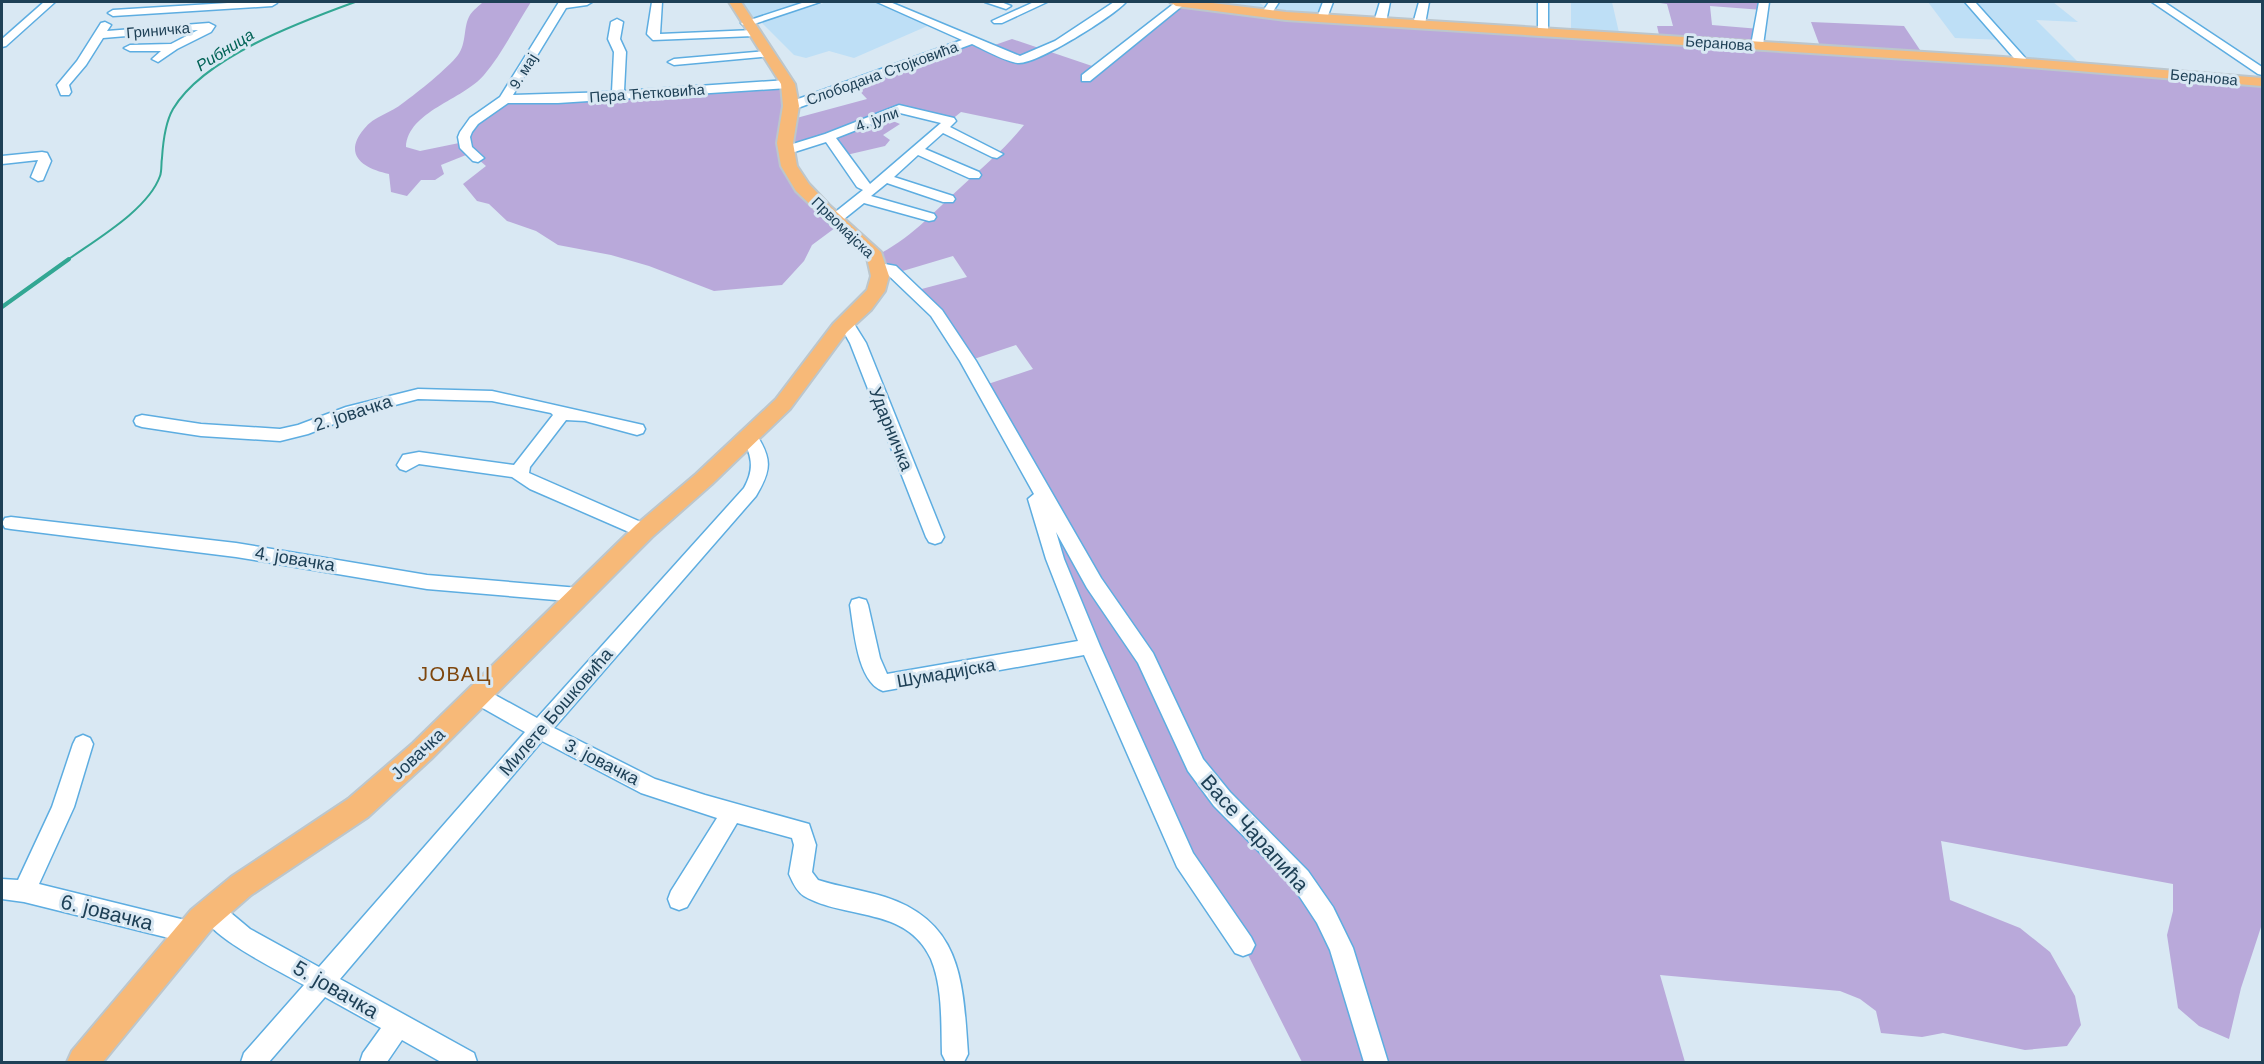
<svg xmlns="http://www.w3.org/2000/svg" width="2264" height="1064" viewBox="0 0 2264 1064" font-family="Helvetica,sans-serif">
<rect width="100%" height="100%" fill="#d9e8f3"/>
<!-- built -->
<path fill="#bedff6" d="M735 2H815L747 23Z
M827 2H877L932 24 854 58 829 51 806 58 794 55 761 22Z
M1196 2H1258L1269 9 1274 2H1328L1322 18 1194 5Z
M1571 2H1612L1620 37 1571 34Z
M1928 2H2053L2078 22 2036 20 2083 67 2024 63 2003 40 1955 38Z"/>
<!-- green -->
<path fill="#b9a9da" d="M483 2H531C516 25 502 54 484 75 463 100 408 111 406 147L420 151 464 142 466 132 505 99 788 84 789 120 867 99 853 84 973 40 989 47 1012 39 1098 68 1182 2 1235 11 1660 39 1657 26H1673L1667 4 1653 2H1764L1763 10 1710 6 1712 25 1760 29 1757 45 1821 49 1811 22 1904 26 1924 56 2262 82V924L2241 988 2229 1039 2199 1026 2178 1008 2167 935 2173 911V884L1941 841 1950 900 2020 928 2050 952 2075 996 2081 1025 2067 1046 2025 1050 1943 1033 1922 1037 1881 1033 1876 1011 1860 999 1840 991 1660 975 1685 1062H1302L1243 945 1185 860 1090 646 1028 468 982 386 1033 369 1016 345 968 361 914 291 967 277 953 256 896 273 875 256C908 241 935 211 961 187 983 167 1006 148 1024 125L961 112 950 121 904 109 881 116 900 124 883 135 890 140 885 146 842 156 829 137 785 151 789 166 839 225 812 245 804 261 782 285 714 291 649 266 611 255 558 245 536 231 507 221 489 204 477 201 463 184 486 166 471 153 441 165 444 174 435 180H421L407 196 391 192 389 174C364 169 342 155 364 129 374 116 391 113 403 103 418 92 447 69 458 55 467 43 463 26 470 15 473 10 479 6 483 2Z"/>
<g fill="none" stroke-linecap="round" stroke-linejoin="round">
<!-- stream-far1 -->
<path stroke="#32a793" stroke-width="2" d="M66 261C95 240 148 210 160 176 162 171 161 163 162 158 163 142 165 123 173 109 204 57 300 22 355 2"/>
<!-- stream -->
<path stroke="#32a793" stroke-width="4" d="M2 307 69 259"/>
<defs>
<path id="minor" d="M44 2H55L6 46 2 47V39Z
M244 2 277 3 272 6 113 16 108 13 113 10Z
M559 2H592L587 5 566 8 513 95 612 92 614 52 608 39 611 22 617 19 623 22 620 39 626 52 624 91 788 80 794 84 788 88 558 103H508L478 124 472 132 470 137 472 147 484 158 478 162 473 161 460 148 458 137 460 132 470 118 500 97Z
M652 2H662L660 34 754 30 760 33 754 36 653 40 647 34Z
M805 2H820L751 25H743L741 23Z
M877 2H890L1020 56 1055 41 1114 2H1126C1112 17 1039 63 1019 63 1008 63 983 49 972 44L795 109H787V103L962 40Z
M985 2H1001L1011 6 1006 9Z
M1034 2H1047L1002 23H994L992 21Z
M1176 2H1187L1090 81H1082V75Z
M1269 2H1279L1270 16H1262L1261 14Z
M1323 2H1333L1327 18 1322 21 1317 18Z
M1380 2H1390L1386 22 1380 25 1374 22Z
M1419 2H1429L1425 24 1419 27 1413 24Z
M1538 2H1548V34L1544 35 1538 32Z
M1759 2H1769L1763 45 1757 48 1751 45Z
M1965 2H1975L2028 61V65H2020Z
M2152 2H2164L2262 67V75L2258 74Z
M105 22 111 25 107 31 209 23 215 26 211 32 177 49 158 62 152 59 161 51H130L124 48 130 45 171 44 198 30 103 38 86 65 69 85 71 92 69 95H61L57 85 77 61 101 23Z
M768 51 772 52V56L674 65 668 62 674 59Z
M899 105 954 118 956 121 950 127 1003 154 997 158 992 157 943 133 925 149 979 172 981 175 979 178H969L918 155 894 177 953 196 955 199 953 202H943L887 183 871 196 934 214 936 217 934 220 929 221 864 203 839 223H829L827 220 829 217 863 190 857 187 826 142 785 155 779 151 780 148 825 134ZM900 113 941 123 870 184 836 138Z
M42 152 47 153 51 161 43 180 38 181 31 177 38 160 2 164V156Z
M879 263 896 266 942 310 976 361 1101 578 1153 653 1203 759 1230 792 1308 871 1333 907 1353 948 1388 1062H1364L1330 950 1317 923 1292 885 1214 806 1188 771 1138 663 1087 588 1056 532 1064 559 1100 646 1193 853 1251 937 1255 945 1251 953 1243 956 1235 953 1177 867 1084 655 883 691C857 682 854 629 850 605L852 600 859 598 866 600 868 605 880 658 887 674 1078 641 1046 559 1028 499 1034 494 960 361 931 316 886 273 874 270 872 267 874 264Z
M846 317 851 319 866 343 944 537 941 542 935 544 929 542 926 537 850 343 838 322Z
M418 389 492 391 643 425 645 429 643 433 637 435 585 421 566 420 530 467 529 473 650 526 653 531 650 536 644 538 638 536 530 489 512 477 419 464 406 471 400 469 397 465 403 455 419 452 514 465 553 415 551 413 492 401 418 399 357 415 308 434 280 441 201 436 142 427 136 425 134 421 136 417 142 415 201 424 280 429 298 425 346 407Z
M749 430 755 432C772 459 772 469 756 496L554 728 655 779 705 795 809 824 816 845 812 872 818 880C840 887 863 890 885 897 963 922 963 984 968 1054L964 1062H946L942 1054C941 1023 943 988 931 959 907 906 845 920 804 896 797 892 792 881 789 874L794 845 792 838 737 823 687 907 679 910 671 907 668 899 671 891 717 818 641 793 542 741 340 979 474 1053 477 1062H441L402 1040 387 1062H360L363 1053 381 1028 325 997 269 1062H241L244 1053 304 985C276 969 212 939 199 911L203 903 211 900 219 903 250 929 319 967 525 732 472 702 469 696 472 690 479 688 486 690 537 718 744 488C755 468 752 455 741 436L743 432Z
M11 517 236 543 427 575 579 588 586 590 588 595 586 600 579 602 427 589 236 557 11 529 5 528 2 523 5 518Z
M83 735 90 738 93 744 74 807 39 884 189 921 197 924 201 932 197 940 189 943 24 902 2 899V879L18 880 52 807 73 744 76 738Z"/>
<path id="major" d="M729 2H741L795 84 799 106 793 143 797 166 809 184 829 205 881 252 889 276 885 291 871 310 847 332 790 409 712 484 652 537 431 759 368 817 251 895 211 930 103 1062H67L72 1051 191 910 231 877 348 799 413 743 636 525 696 474 776 399 833 324 867 290 871 276 867 258 796 191 781 166 777 143 783 106 781 84Z
M1170 2H1204L1286 12 2003 57 2262 78V86L2003 65 1286 20 1176 6Z"/>
</defs>
<!-- minor casing -->
<use href="#minor" stroke="#5dade1" stroke-width="3"/>
<!-- major casing -->
<use href="#major" stroke="#bcc6cc" stroke-width="4"/>
<!-- minor -->
<use href="#minor" fill="#fff" fill-rule="evenodd"/>
<!-- major -->
<use href="#major" fill="#f7b978" fill-rule="evenodd"/>
</g>
<g text-anchor="middle" dominant-baseline="central" stroke-width="6" stroke-linejoin="round" paint-order="stroke">
<!-- far-street labels -->
<g font-size="15" fill="#1e4056" stroke="#d9e8f3">
<text transform="translate(158 30) rotate(-5)">Гриничка</text>
<text transform="translate(1719 43) rotate(4)">Беранова</text>
<text transform="translate(523 71) rotate(-58)">9. мај</text>
<text transform="translate(882 73) rotate(-20)">Слободана Стојковића</text>
<text transform="translate(2204 77) rotate(5)">Беранова</text>
<text transform="translate(647 93) rotate(-4)">Пера Ћетковића</text>
<text transform="translate(877 119) rotate(-20)">4. јули</text>
<text transform="translate(843 227) rotate(44)">Првомајска</text>
</g>
<!-- far-water labels -->
<g font-size="16" font-style="italic" fill="#006255" stroke="#d9e8f3">
<text transform="translate(225 50) rotate(-32)">Рибница</text>
</g>
<!-- street labels -->
<g font-size="18" fill="#1e4056" stroke="#d9e8f3">
<text transform="translate(353 413) rotate(-18)">2. јовачка</text>
<text transform="translate(891 429) rotate(68)">Ударничка</text>
<text transform="translate(295 559) rotate(9)">4. јовачка</text>
<text transform="translate(946 673) rotate(-10)">Шумадијска</text>
<text transform="translate(556 712) rotate(-49)">Милете Бошковића</text>
<text transform="translate(418 754) rotate(-43)">Јовачка</text>
<text transform="translate(602 762) rotate(27)">3. јовачка</text>
</g>
<!-- neighbourhood labels -->
<g font-size="20" letter-spacing="1.5" fill="#7e460d" stroke="#d9e8f3">
<text x="455" y="674">ЈОВАЦ</text>
</g>
<!-- near-street labels -->
<g font-size="21" fill="#1e4056" stroke="#d9e8f3">
<text transform="translate(1255 833) rotate(48)">Васе Чарапића</text>
<text transform="translate(107 912) rotate(14)">6. јовачка</text>
<text transform="translate(336 989) rotate(30)">5. јовачка</text>
</g>
</g>
<!-- border -->
<rect width="2264" height="1064" fill="none" stroke="#1e4056" stroke-width="6"/>
</svg>
